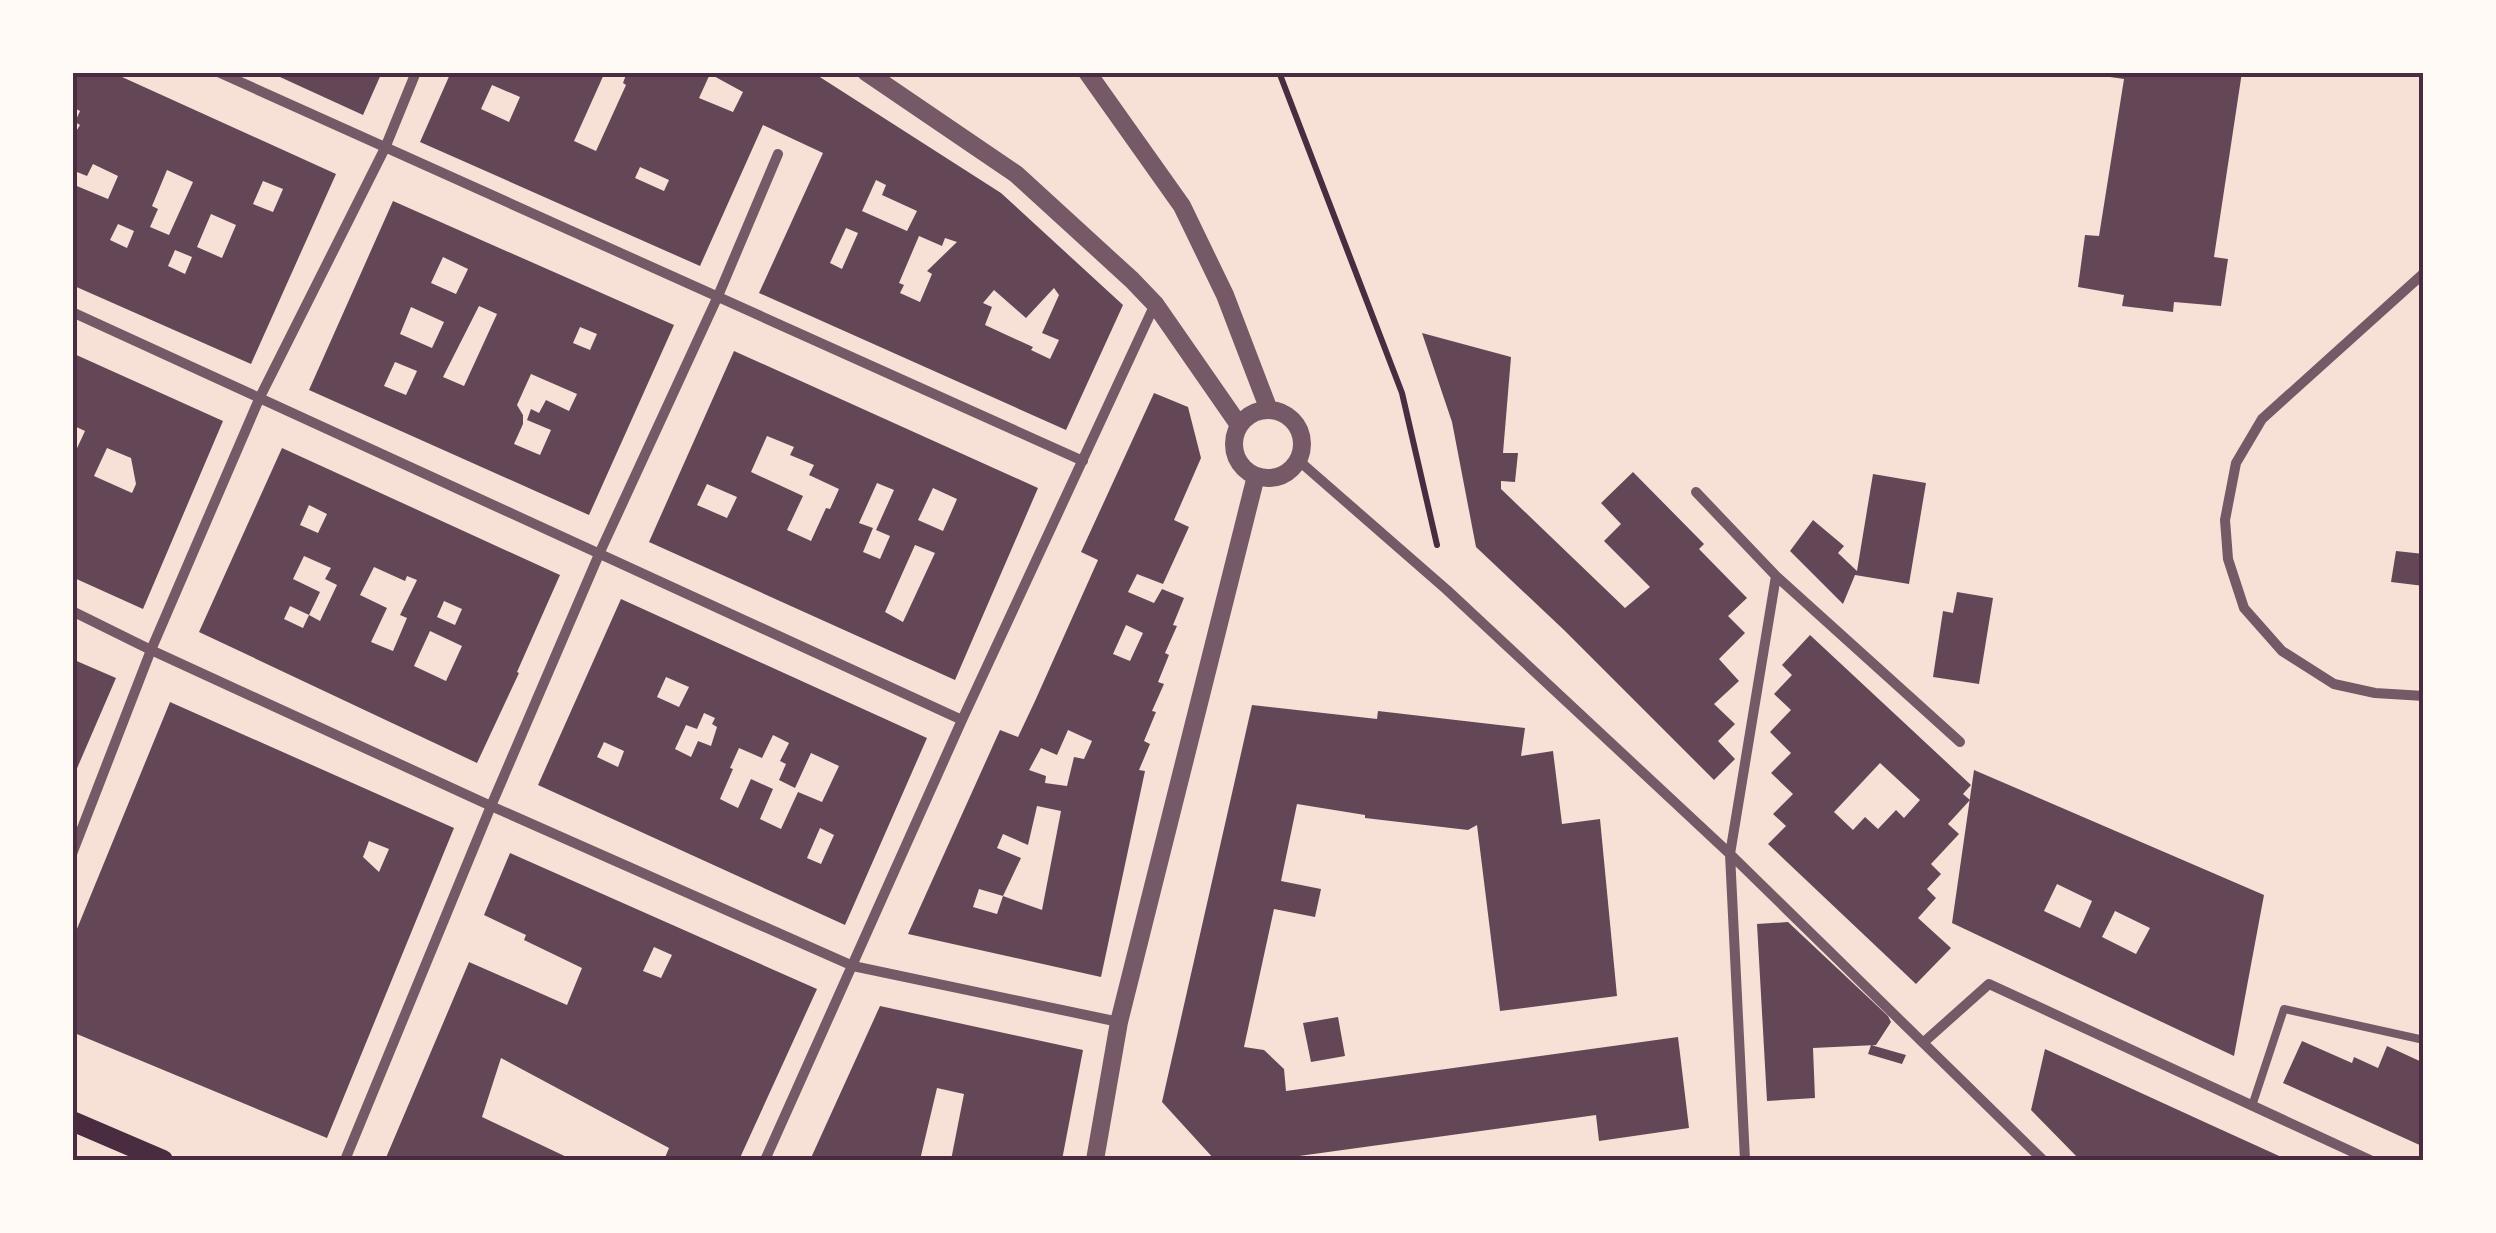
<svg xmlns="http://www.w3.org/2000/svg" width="2496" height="1233" viewBox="0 0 2496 1233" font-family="Overpass,sans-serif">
<rect width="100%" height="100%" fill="#f7e1d7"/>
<!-- building -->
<path fill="#644757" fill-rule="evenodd" d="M72 72H111L336 174 251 364 72 285V222L75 218 72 217V184L108 199 118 176 93 164 87 176 72 170V138L80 125 75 122 80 111 72 107ZM167 170 193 182 169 235 150 227 158 209 152 206ZM263 181 283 189 273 212 253 204ZM211 214 236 225 222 258 197 247ZM118 224 134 231 127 248 110 240ZM175 250 192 257 185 274 168 266Z
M269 72H382L363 115Z
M451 72H605L574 141 596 151 626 85 623 83 627 72H812L1001 193 1123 305 1066 430 759 293 823 153 763 125 700 266 420 142ZM710 74 743 92 733 112 699 98ZM492 85 520 97 509 122 481 109ZM640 167 669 180 664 191 635 178ZM876 180 886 185 882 195 917 211 907 231 862 211ZM846 228 858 233 842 269 830 263ZM919 236 942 246 945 238 957 242 927 271 932 274 920 302 900 293 904 285 899 283ZM1054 288 1059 295 1042 333 1059 340 1050 359 1031 350 1033 347 985 325 992 307 983 303 994 290 1026 318Z
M2111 72H2242L2214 257 2228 259 2221 306 2174 302 2173 312 2122 306 2124 295 2078 287 2085 235 2099 236 2124 79 2110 77Z
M393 201 674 325 589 515 309 390ZM443 257 468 269 456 294 431 283ZM479 306 497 314 464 386 443 377ZM411 307 444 322 432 348 400 334ZM580 327 597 334 590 350 573 343ZM395 362 417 371 406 395 384 386ZM531 374 577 394 569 411 546 400 539 413 531 409 527 420 551 430 540 455 514 444 523 424V415L517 405Z
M1422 333 1511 357 1503 453H1518L1515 482 1501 481V489L1625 608 1650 587 1604 541 1621 524 1601 503 1633 472 1704 544 1699 549 1747 598 1728 616 1745 633 1719 659 1739 681 1714 704 1735 724 1718 741 1735 759 1714 780 1564 630 1476 547 1452 422Z
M734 351 1038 488 955 680 649 542ZM767 436 794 447 790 455 814 465 809 475 839 489 830 509 826 508 811 541 787 530 803 496 751 472ZM877 483 894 490 876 530 890 536 880 559 863 552 873 528 859 523ZM707 484 737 497 727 518 697 505ZM933 488 957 499 943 531 918 520ZM915 545 935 553 903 622 885 612Z
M72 353 223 421 143 609 72 577V459L85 431 72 425ZM107 448 131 458 136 484 132 493 94 476Z
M1154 393 1188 407 1201 458 1174 520 1189 527 1163 584 1137 574 1128 592 1154 603 1162 589 1184 598 1173 625 1177 626 1165 653 1169 655 1158 682 1164 684 1152 711 1156 712 1144 741 1150 744 1139 770 1145 771 1101 977 908 934 1000 730 1018 737 1035 701 1098 560 1081 552ZM1126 625 1143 633 1130 661 1113 654ZM1068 730 1092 741 1084 759 1074 757 1067 786 1045 783 1046 776 1029 770 1041 748 1057 755ZM1037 806 1061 811 1042 910 1003 896 997 914 973 907 979 889 1003 896 1021 858 997 848 1003 834 1028 845Z
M282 448 560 575 517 672 519 673 477 763 199 632ZM309 505 327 514 318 533 300 525ZM304 556 331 568 325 579 337 585 320 621 309 615 320 592 293 579ZM374 567 405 581 407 576 417 580 400 615 407 618 393 651 371 642 387 608 360 595ZM444 601 462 609 455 625 437 617ZM290 606 309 615 303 628 284 619ZM430 631 462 646 446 681 414 666Z
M1873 474 1926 483 1909 584 1855 575 1843 604 1790 551 1813 520 1844 546 1838 553 1857 571Z
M2396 551 2424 554V586L2391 582Z
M1957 592 1993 598 1979 684 1933 677 1943 611 1953 613Z
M621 599 927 738 845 925 538 785ZM666 677 689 687 679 707 657 697ZM704 713 715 718 712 724 717 727 711 746 698 741 691 757 675 749 686 725 697 729ZM773 735 789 743 780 761 786 764 779 780 795 788 811 753 839 766 822 802 798 792 781 829 760 819 773 789 751 779 738 808 720 799 733 769 730 768 739 748 762 758ZM604 742 624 751 618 767 597 757ZM820 828 834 835 821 864 807 858Z
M1810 635 1971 785 1963 794 1970 800 1948 824 1959 834 1931 864 1941 874 1927 889 1936 898 1918 918 1951 948 1916 984 1768 844 1786 826 1773 814 1793 794 1771 773 1791 753 1770 732 1791 710 1774 694 1792 675 1782 665ZM1880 763 1920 800 1904 818 1896 810 1878 829 1865 817 1853 830 1834 812Z
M72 659 116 678 72 780Z
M170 702 454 828 327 1138 72 1032V941ZM369 841 389 849 379 872 363 857Z
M1252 705 1377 719 1378 711 1525 728 1521 756 1553 751 1562 824 1600 819 1617 996 1500 1011 1477 825 1468 830 1365 818V815L1297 804 1281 881 1321 889 1315 917 1274 909 1244 1047 1264 1050 1284 1069 1286 1091 1678 1037 1689 1128 1599 1141 1596 1115 1270 1160H1215L1162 1102Z
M1974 770 2264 895 2234 1056 1952 923ZM2057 884 2092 901 2080 928 2044 911ZM2115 911 2150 928 2136 954 2102 937Z
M510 853 817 989 739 1160H664L669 1148 501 1058 482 1117 573 1160H385L469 962 567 1005 582 968 524 940 526 935 484 915ZM654 947 672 955 661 978 643 971Z
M1788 922 1888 1016 1891 1022 1876 1045 1813 1048 1815 1098 1767 1101 1757 924Z
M880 1006 1083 1050 1062 1160H951L964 1094 937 1088 920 1160H810Z
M1338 1017 1345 1056 1311 1062 1303 1023Z
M2302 1041 2352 1063 2354 1057 2378 1068 2387 1046 2424 1063V1147L2283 1083Z
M1871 1045 1906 1055 1902 1064 1868 1054Z
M2045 1049 2211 1125 2288 1160H2080L2031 1110Z"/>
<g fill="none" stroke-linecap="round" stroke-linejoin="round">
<!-- path -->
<path stroke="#4a2c40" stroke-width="6" d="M1279 72 1402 393 1437 545"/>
<!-- service -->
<path stroke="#755966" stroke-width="8" d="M2252 1106 2284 1009 2424 1040"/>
<!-- minor -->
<path stroke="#755966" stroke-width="10" d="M218 72 1083 461
M2424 273 2262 419 2236 463 2225 520 2228 559 2244 608 2282 651 2334 684 2375 693 2424 696
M72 312 962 720
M1298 460 1447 590 1730 854 2043 1160
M1696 492 1776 576
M72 611 151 650 491 806 853 966 1119 1022
M72 854 151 650 260 397 385 148 416 72
M1924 1042 1989 984 2370 1160
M345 1160 491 806 600 552 718 296 778 154
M765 1160 962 720 1155 304
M1745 1160 1730 854 1776 576 1960 742"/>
<!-- tertiary -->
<path stroke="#755966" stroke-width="18" d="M866 72 1016 174 1132 280 1155 304 1239 425
M1087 72 1182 206 1225 295 1269 410
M1234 444a34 34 0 1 1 68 0a34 34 0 1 1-68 0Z
M1095 1160 1119 1022 1256 476"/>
<!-- secondary -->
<path stroke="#4a2c40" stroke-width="20" d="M72 1121 163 1160"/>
</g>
<!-- border -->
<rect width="2496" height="1233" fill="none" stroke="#fffaf5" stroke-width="150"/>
<rect x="75" y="75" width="2346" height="1083" fill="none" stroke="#4a2c40" stroke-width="4"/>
</svg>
